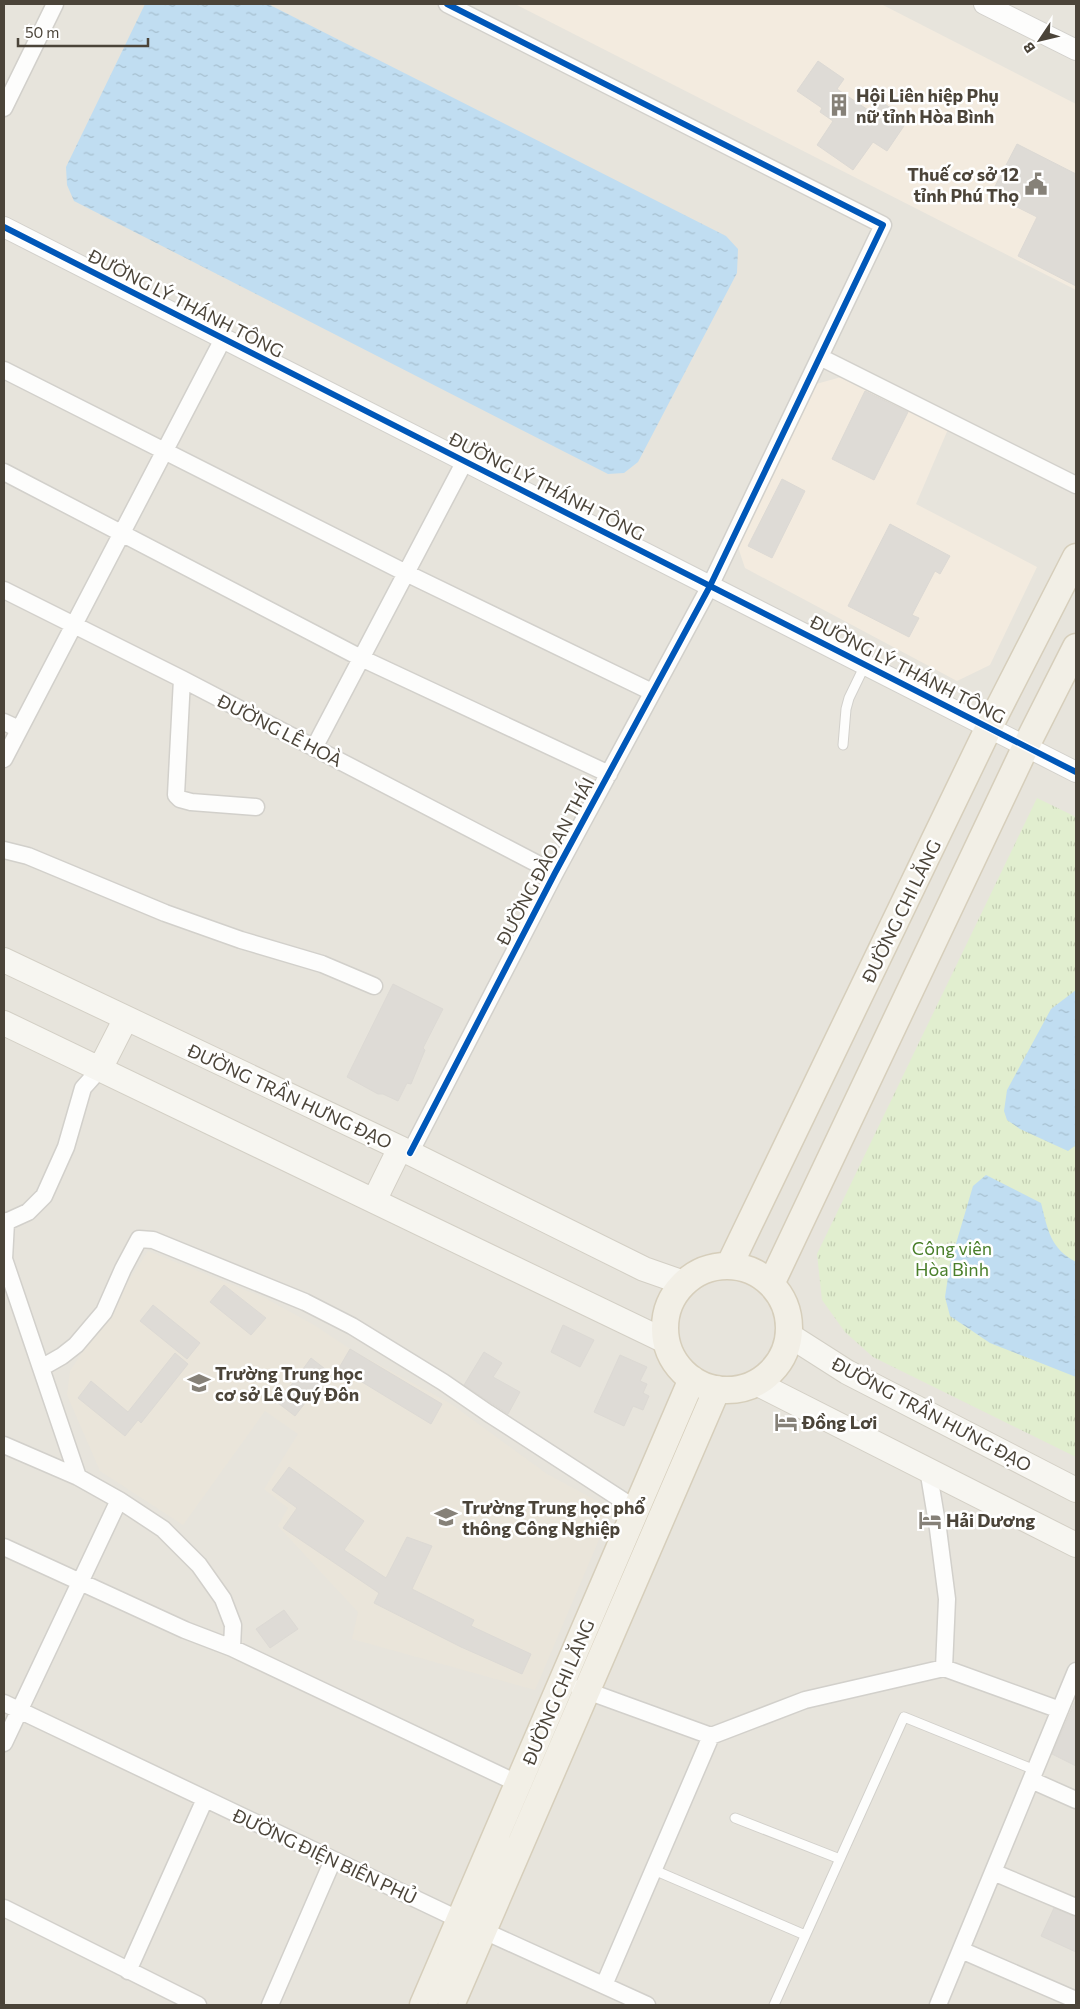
<svg xmlns="http://www.w3.org/2000/svg" width="1080" height="2009" viewBox="0 0 1080 2009" font-family="Commissioner,sans-serif">
<defs>
<pattern id="park-tufts" width="24" height="20" patternUnits="userSpaceOnUse" patternTransform="scale(1.25)"><rect width="24" height="20" fill="#e1eecf"/><path d="M3 7l-1-3M5 7V3M7 7l1-3M15 17l-1-3M17 17v-4M19 17l1-3" fill="none" stroke="#c3cdb2"/></pattern>
<pattern id="water-ripples" width="26" height="14" patternUnits="userSpaceOnUse" patternTransform="scale(1.25)"><rect width="26" height="14" fill="#c0ddf1"/><path d="M2 4q2-2 4 0t4 0M15 11q2-2 4 0t4 0" fill="none" stroke="#a6bfcf"/></pattern>
</defs>
<rect width="100%" height="100%" fill="#f4f2ee"/>
<!-- residential -->
<path fill="#e7e4dc" d="M4 4H1076V2005H4Z"/>
<!-- commercial -->
<path fill="#f3ebdf" d="M515 4H881L1076 104V290Z
M845 376 949 427 916 504 1037 567 990 665 957 681 745 568 737 544 816 384Z"/>
<!-- education -->
<path fill="#eae5da" d="M148 1251 265 1298 314 1325 350 1349 451 1404 547 1474 612 1509 535 1690 352 1639 358 1612 278 1526 288 1508 264 1489 298 1434 265 1411 183 1525 100 1471 67 1395 70 1371Z"/>
<!-- park -->
<path fill="url(#park-tufts)" d="M1037 798 1076 817V1457L873 1357 845 1332 822 1300 817 1254Z"/>
<!-- water -->
<path fill="url(#water-ripples)" d="M145 4H268L726 236 738 249 737 273 638 462 624 473 608 474 74 201 67 185 66 167Z
M1076 990V1145L1068 1151 1020 1129 1007 1120 1004 1111 1007 1090 1051 1009Z
M986 1175 1041 1203C1048 1230 1050 1248 1076 1262V1377L990 1343 950 1316 945 1297 950 1264 973 1186Z"/>
<!-- building -->
<path fill="#dedbd6" stroke="#dcd9d4" d="M818 61 844 79 837 89 874 114 882 102 908 120 887 151 873 142 853 170 817 145 833 121 820 112 822 108 797 91Z
M1017 144 1076 174V286L1018 256 1037 217 991 194Z
M865 391 908 412 874 480 832 459Z
M782 479 805 491 772 558 748 546Z
M890 524 950 556 940 574 935 571 912 615 919 618 909 637 848 606Z
M393 984 443 1009 423 1048 425 1050 411 1084 407 1083 398 1101 383 1094H378L347 1077Z
M224 1285 266 1318 251 1335 210 1302Z
M153 1305 200 1343 187 1359 140 1321Z
M563 1325 594 1340 580 1367 551 1352Z
M350 1349 442 1404 431 1424 339 1368Z
M484 1352 502 1363 493 1377 520 1392 508 1414 464 1385Z
M175 1353 188 1364 141 1423 138 1420 125 1436 78 1398 91 1381 128 1412Z
M620 1355 647 1367 640 1381 647 1384 643 1393 649 1396 643 1410 633 1406 624 1426 594 1412Z
M311 1358 329 1372 295 1416 278 1403Z
M289 1467 364 1521 344 1550 386 1578 407 1537 432 1546 412 1589 474 1620 471 1626 531 1654 522 1674 461 1647 374 1603 379 1593 283 1528 297 1508 272 1490Z
M284 1610 298 1629 270 1648 256 1629Z
M1076 1699V1766L1052 1754Z
M1054 1908 1076 1917V1952L1041 1936Z"/>
<g fill="none" stroke-linecap="round" stroke-linejoin="round">
<defs>
<path id="service" d="M843 745 846 709 849 698 865 665
M735 1818 840 1859
M654 1870 805 1935
M774 2005 904 1717 1035 1770"/>
<path id="minor" d="M4 108 55 4
M820 357 1076 485
M4 370 406 573 652 692
M4 472 361 658 609 774
M4 590 182 679 555 873
M182 679 176 795 180 799 191 802 256 807
M4 722 19 729
M314 748 465 461
M4 759 223 339
M4 850 28 856 165 913 241 940 322 964 374 986
M410 1153 555 873 710 586 883 225 447 4
M4 1221 6 1222 4 1259 78 1477 119 1500 163 1529 199 1565 223 1599 233 1625 232 1648 519 1784
M6 1222 28 1212 44 1196 66 1147 83 1088 100 1069
M41 1368 62 1356 76 1345 104 1312 123 1269 139 1239 153 1240 305 1302 352 1326 443 1382 488 1413 636 1509
M4 1445 78 1477
M928 1469 938 1529 947 1599 944 1668
M4 1547 185 1630 232 1648
M579 1688 711 1736 805 1700 944 1668 1060 1710
M4 1703 460 1920 647 2005
M4 1743 119 1500
M1031 1780 1076 1800
M993 1872 1076 1907
M4 1908 198 2005
M961 1950 1076 2000
M128 1971 205 1799
M604 1985 711 1736
M270 2005 333 1860
M938 2005 1076 1671"/>
<path id="tertiary" d="M984 4 1076 50
M4 227 1076 772"/>
<path id="secondary" d="M4 960 400 1148 644 1269 684 1283
M4 1023 667 1342
M100 1069 126 1018
M374 1201 400 1148
M789 1335 847 1372 1076 1490
M756 1383 1076 1545"/>
<path id="primary" d="M729 1266 989 727 1076 557
M665 1328a62 62 0 1 1 124 0a62 62 0 1 1-124 0Z
M771 1284 1026 746 1076 647
M423 2005 692 1379
M451 2005 717 1389"/>
</defs>
<!-- service casing -->
<use href="#service" stroke="#d2d0cb" stroke-width="11"/>
<!-- minor casing -->
<use href="#minor" stroke="#d2d0cb" stroke-width="19"/>
<!-- tertiary casing -->
<use href="#tertiary" stroke="#d2d0cb" stroke-width="22"/>
<!-- secondary casing -->
<use href="#secondary" stroke="#d3cfc5" stroke-width="26"/>
<!-- primary casing -->
<use href="#primary" stroke="#d6cebb" stroke-width="29"/>
<!-- service -->
<use href="#service" stroke="#fdfdfc" stroke-width="9"/>
<!-- minor -->
<use href="#minor" stroke="#fdfdfc" stroke-width="16"/>
<!-- tertiary -->
<use href="#tertiary" stroke="#fdfdfc" stroke-width="20"/>
<!-- secondary -->
<use href="#secondary" stroke="#f7f6f1" stroke-width="24"/>
<!-- primary -->
<use href="#primary" stroke="#f2efe6" stroke-width="26"/>
<defs>
<path id="cycleway" d="M4 227 1076 772
M410 1153 555 873 710 586 883 225 447 4"/>
</defs>
<!-- cycleway casing -->
<use href="#cycleway" stroke="#fff" stroke-width="9"/>
<!-- cycleway -->
<use href="#cycleway" stroke="#0057b8" stroke-width="6"/>
</g>
<!-- icons -->
<defs>
<symbol id="building-bare" viewBox="-9 -9 18 18"><path d="M-4-6H4V6H1V3H-1V6H-4ZM-2.5-4.3h1.7v1.8h-1.7ZM.8-4.3h1.7v1.8H.8ZM-2.5-1h1.7V.8h-1.7ZM.8-1h1.7V.8H.8Z" fill="#868178" stroke="#fff" stroke-width="2.5" paint-order="stroke"/></symbol>
<symbol id="civic-bare" viewBox="-9 -9 18 18"><path d="M-.6-6.5H3V-4.5H.6V-3L4-1V1h2V6H-6V1h2V-1L-.6-3ZM-1.2 2.5V6h2.4V2.5Z" fill="#868178" stroke="#fff" stroke-width="2.5" paint-order="stroke"/></symbol>
<symbol id="school-bare" viewBox="-9 -9 18 18"><path d="M0-5L7-2L0 1L-7-2ZM-4 1L0 2.5L4 1V4Q0 6-4 4Z" fill="#868178" stroke="#fff" stroke-width="2.5" paint-order="stroke"/></symbol>
<symbol id="hotel-bare" viewBox="-9 -9 18 18"><path d="M-6-4.5h1.5V1H6V5H4.5V3h-9V5H-6ZM-4 0a1.8 1.8 0 1 1 3.6 0ZM.5 0V-2.5h3Q6-2.5 6 0Z" fill="#868178" stroke="#fff" stroke-width="2.5" paint-order="stroke"/></symbol>
</defs>
<g fill-rule="evenodd">
<use href="#building-bare" x="823" y="89" width="32" height="32"/>
<use href="#civic-bare" x="1020" y="168" width="32" height="32"/>
<use href="#school-bare" x="183" y="1367" width="32" height="32"/>
<use href="#hotel-bare" x="770" y="1406" width="32" height="32"/>
<use href="#school-bare" x="430" y="1501" width="32" height="32"/>
<use href="#hotel-bare" x="914" y="1504" width="32" height="32"/>
</g>
<g text-anchor="middle" dominant-baseline="central" stroke-width="5" stroke-linejoin="round" paint-order="stroke">
<!-- poi labels -->
<g font-size="18" font-weight="bold" fill="#4b4439" stroke="#fff" text-anchor="start">
<text x="856" y="95">Hội Liên hiệp Phụ<tspan x="856" dy="21">nữ tỉnh Hòa Bình</tspan></text>
<text x="1019" y="174" text-anchor="end">Thuế cơ sở 12<tspan x="1019" dy="21">tỉnh Phú Thọ</tspan></text>
<text x="215" y="1373">Trường Trung học<tspan x="215" dy="21">cơ sở Lê Quý Đôn</tspan></text>
<text x="802" y="1422">Đồng Lơi</text>
<text x="462" y="1507">Trường Trung học phổ<tspan x="462" dy="21">thông Công Nghiệp</tspan></text>
<text x="946" y="1520">Hải Dương</text>
</g>
<!-- street labels -->
<g font-size="18" fill="#4b4439" stroke="#fff">
<text transform="translate(186 303) rotate(27)">ĐƯỜNG LÝ THÁNH TÔNG</text>
<text transform="translate(547 486) rotate(27)">ĐƯỜNG LÝ THÁNH TÔNG</text>
<text transform="translate(908 669) rotate(27)">ĐƯỜNG LÝ THÁNH TÔNG</text>
<text transform="translate(280 730) rotate(27)">ĐƯỜNG LÊ HOÀ</text>
<text transform="translate(545 861) rotate(-62)">ĐƯỜNG ĐÀO AN THÁI</text>
<text transform="translate(901 911) rotate(-64)">ĐƯỜNG CHI LĂNG</text>
<text transform="translate(290 1096) rotate(25)">ĐƯỜNG TRẦN HƯNG ĐẠO</text>
<text transform="translate(932 1414) rotate(28)">ĐƯỜNG TRẦN HƯNG ĐẠO</text>
<text transform="translate(558 1692) rotate(-67)">ĐƯỜNG CHI LĂNG</text>
<text transform="translate(325 1856) rotate(25)">ĐƯỜNG ĐIỆN BIÊN PHỦ</text>
</g>
<!-- park labels -->
<g font-size="18" fill="#4a7f2a" stroke="#fff">
<text x="952" y="1248">Công viên<tspan x="952" dy="21">Hòa Bình</tspan></text>
</g>
</g>
<!-- border -->
<rect width="1080" height="2009" fill="none" stroke="#4b4439" stroke-width="10"/>
<!-- north arrow -->
<g transform="translate(1040 40) rotate(235)" stroke="#ffffff" stroke-width="4" paint-order="stroke">
<path d="M0-4L9 19L0 12L-9 19Z" fill="#4b4439"/>
<text y="-8" font-size="14" font-weight="bold" text-anchor="middle" fill="#4b4439">B</text>
</g>
<!-- scale -->
<path d="M18 38v8h130v-8" fill="none" stroke="#4b4439" stroke-width="2.5"/>
<text x="25" y="38" font-size="15" fill="#4b4439" stroke="#ffffff" stroke-width="4" paint-order="stroke">50 m</text>
</svg>
